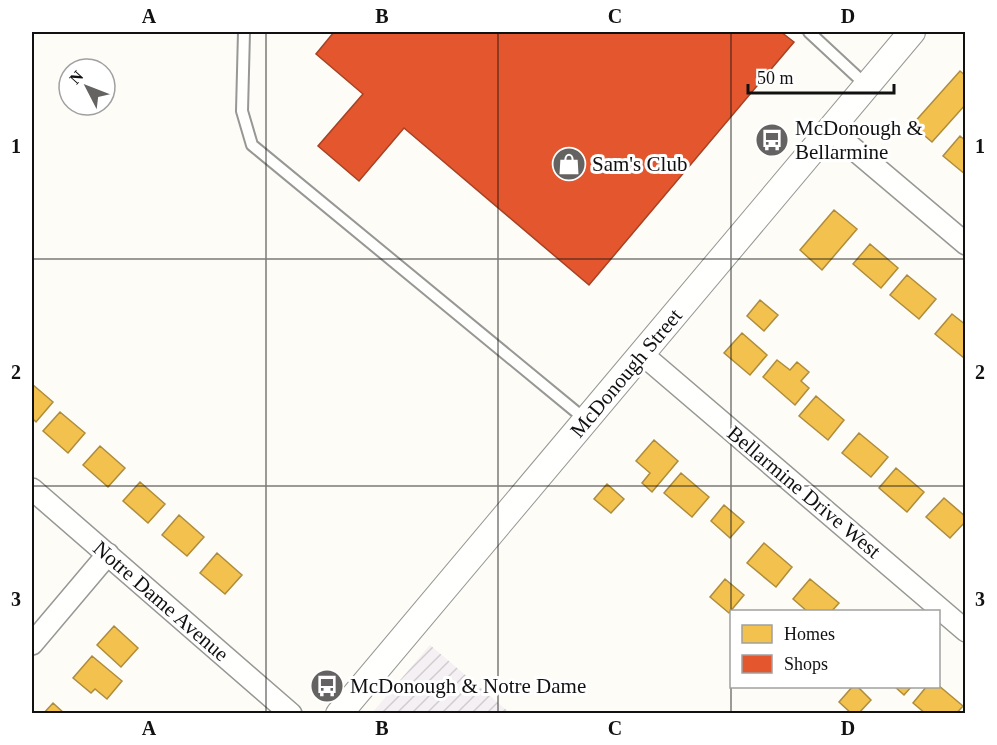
<svg xmlns="http://www.w3.org/2000/svg" width="997" height="745" viewBox="0 0 997 745" font-family="Georgia,serif">
<defs>
<pattern id="industrial-furrows" width="10" height="10" patternUnits="userSpaceOnUse" patternTransform="scale(1.5)"><rect width="10" height="10" fill="#f5f0f3"/><path d="M-1 1l2-2M0 10L10 0M9 11l2-2" fill="none" stroke="#d1cdcf"/></pattern>
</defs>
<rect width="100%" height="100%" fill="#fdfcf7"/>
<!-- industrial -->
<path fill="url(#industrial-furrows)" d="M430 645 510 713H372Z"/>
<!-- homes -->
<path fill="#f2c14e" stroke="#ae8c3c" stroke-width="1.5" d="M960 71 966 76V104L932 142 912 125Z
M960 136 966 141V175L943 156Z
M834 210 857 229 822 270 800 250Z
M870 244 898 268 881 288 853 264Z
M907 275 936 299 919 319 890 295Z
M760 300 778 315 764 331 747 316Z
M952 314 966 325V356L964 358 935 334Z
M742 333 767 355 750 375 724 353Z
M777 360 790 370 797 362 809 372 801 381 809 388 795 405 763 377Z
M32 384 53 402 36 422 32 418Z
M816 396 844 420 828 440 799 416Z
M60 412 85 433 68 453 43 431Z
M859 433 888 457 871 477 842 453Z
M654 440 678 461 652 492 642 483 650 473 636 461Z
M100 446 125 468 108 487 83 465Z
M896 468 924 492 907 512 879 488Z
M681 473 709 497 692 517 664 493Z
M140 482 165 504 148 523 123 501Z
M607 484 624 499 611 513 594 499Z
M944 498 966 517V521L950 538 926 517Z
M724 505 744 522 730 538 711 521Z
M179 515 204 537 187 556 162 535Z
M764 543 792 567 776 587 747 563Z
M217 553 242 575 225 594 200 573Z
M725 579 744 595 729 613 710 597Z
M810 579 839 603 831 612H808L793 599Z
M114 626 138 648 121 667 97 645Z
M92 656 122 681 107 699 95 689 91 693 73 678Z
M938 685 963 706 956 714H926L913 703 927 686H938Z
M853 686H857L871 700 858 714H852L839 702Z
M894 686H912L904 695Z
M53 703 65 714H43Z"/>
<!-- shops -->
<path fill="#e4572e" stroke="#a54225" stroke-width="1.5" d="M334 32H781L794 42 589 285 404 128 359 181 318 146 363 94 316 54Z"/>
<g fill="none" stroke-linecap="round" stroke-linejoin="round">
<defs>
<path id="service" d="M244 32 242 111 252 145 586 420
M809 32 866 85"/>
<path id="minor" d="M830 129 966 244
M642 354 966 631
M32 489 291 714
M32 644 108 554"/>
<path id="tertiary" d="M339 714 912 32"/>
</defs>
<!-- service casing -->
<use href="#service" stroke="#979795" stroke-width="14"/>
<!-- minor casing -->
<use href="#minor" stroke="#979795" stroke-width="24"/>
<!-- tertiary casing -->
<use href="#tertiary" stroke="#979795" stroke-width="28"/>
<!-- service -->
<use href="#service" stroke="#fffffe" stroke-width="10"/>
<!-- minor -->
<use href="#minor" stroke="#fffffe" stroke-width="21"/>
<!-- tertiary -->
<use href="#tertiary" stroke="#fffffe" stroke-width="26"/>
</g>
<!-- grid -->
<path fill="none" stroke="#111" stroke-width="1.5" stroke-opacity="0.55" d="M266 32V714M498 32V714M731 32V714M32 259H966M32 486H966"/>
<!-- icons -->
<defs>
<symbol id="bus-disc" viewBox="-11 -11 22 22"><circle r="9.5" fill="#646362" stroke="#fff"/><path d="M-5-6H5V4H4V6H2V4H-2V6H-4V4H-5ZM-3.5-4V0h7V-4ZM-3.5 1.2v1.5H-2V1.2ZM2 1.2v1.5H3.5V1.2Z" fill="#fff"/></symbol>
<symbol id="shop-disc" viewBox="-11 -11 22 22"><circle r="9.5" fill="#646362" stroke="#fff"/><path d="M-5-2.5h2.3a2.7 3.5 0 0 1 5.4 0H5L5.5 6h-11ZM-1.5-2.5h3a1.5 2.3 0 0 0-3 0Z" fill="#fff"/></symbol>
</defs>
<g fill-rule="evenodd">
<use href="#bus-disc" x="753" y="121" width="38" height="38"/>
<use href="#shop-disc" x="550" y="145" width="38" height="38"/>
<use href="#bus-disc" x="308" y="667" width="38" height="38"/>
</g>
<g text-anchor="middle" dominant-baseline="central" stroke-width="6" stroke-linejoin="round" paint-order="stroke">
<!-- poi labels -->
<g font-size="21" fill="#111" stroke="#fff" text-anchor="start">
<text x="795" y="128">McDonough &amp;<tspan x="795" dy="24">Bellarmine</tspan></text>
<text x="592" y="164">Sam's Club</text>
<text x="350" y="686">McDonough &amp; Notre Dame</text>
</g>
<!-- street labels -->
<g font-size="21" fill="#111" stroke="#fff">
<text transform="translate(626 373) rotate(-50)">McDonough Street</text>
<text transform="translate(804 492) rotate(40)">Bellarmine Drive West</text>
<text transform="translate(161 601) rotate(41)">Notre Dame Avenue</text>
</g>
</g>
<!-- border -->
<rect width="997" height="745" fill="none" stroke="#ffffff" stroke-width="66"/>
<!-- legend -->
<rect x="730" y="610" width="210" height="78" fill="#ffffff" stroke="#a0a0a0" stroke-width="1.5"/>
<rect x="742" y="625" width="30" height="18" fill="#f2c14e" stroke="#a0a0a0" stroke-width="1.5"/>
<text x="784" y="640" font-size="18" fill="#111111">Homes</text>
<rect x="742" y="655" width="30" height="18" fill="#e4572e" stroke="#a0a0a0" stroke-width="1.5"/>
<text x="784" y="670" font-size="18" fill="#111111">Shops</text>
<!-- north arrow -->
<g transform="translate(87 87) rotate(312)"><circle r="28" fill="#ffffff" stroke="#a0a0a0" stroke-width="1.5"/>
<path d="M0-4.5L10 22L0 15L-10 22Z" fill="#646362"/>
<text y="-9" font-size="16" font-weight="bold" text-anchor="middle" fill="#111111">N</text>
</g>
<!-- scale -->
<path d="M748 84v9h146v-9" fill="none" stroke="#111111" stroke-width="3"/>
<text x="757" y="84" font-size="18" fill="#111111" stroke="#ffffff" stroke-width="4.5" paint-order="stroke">50 m</text>
<rect x="33" y="33" width="931" height="679" fill="none" stroke="#111" stroke-width="2"/>
<g font-size="20" text-anchor="middle" font-weight="bold" fill="#111">
<text x="149" y="23">A</text>
<text x="382" y="23">B</text>
<text x="615" y="23">C</text>
<text x="848" y="23">D</text>
<text x="16" y="153">1</text>
<text x="980" y="153">1</text>
<text x="16" y="379">2</text>
<text x="980" y="379">2</text>
<text x="16" y="606">3</text>
<text x="980" y="606">3</text>
<text x="149" y="735">A</text>
<text x="382" y="735">B</text>
<text x="615" y="735">C</text>
<text x="848" y="735">D</text>
</g>
</svg>
